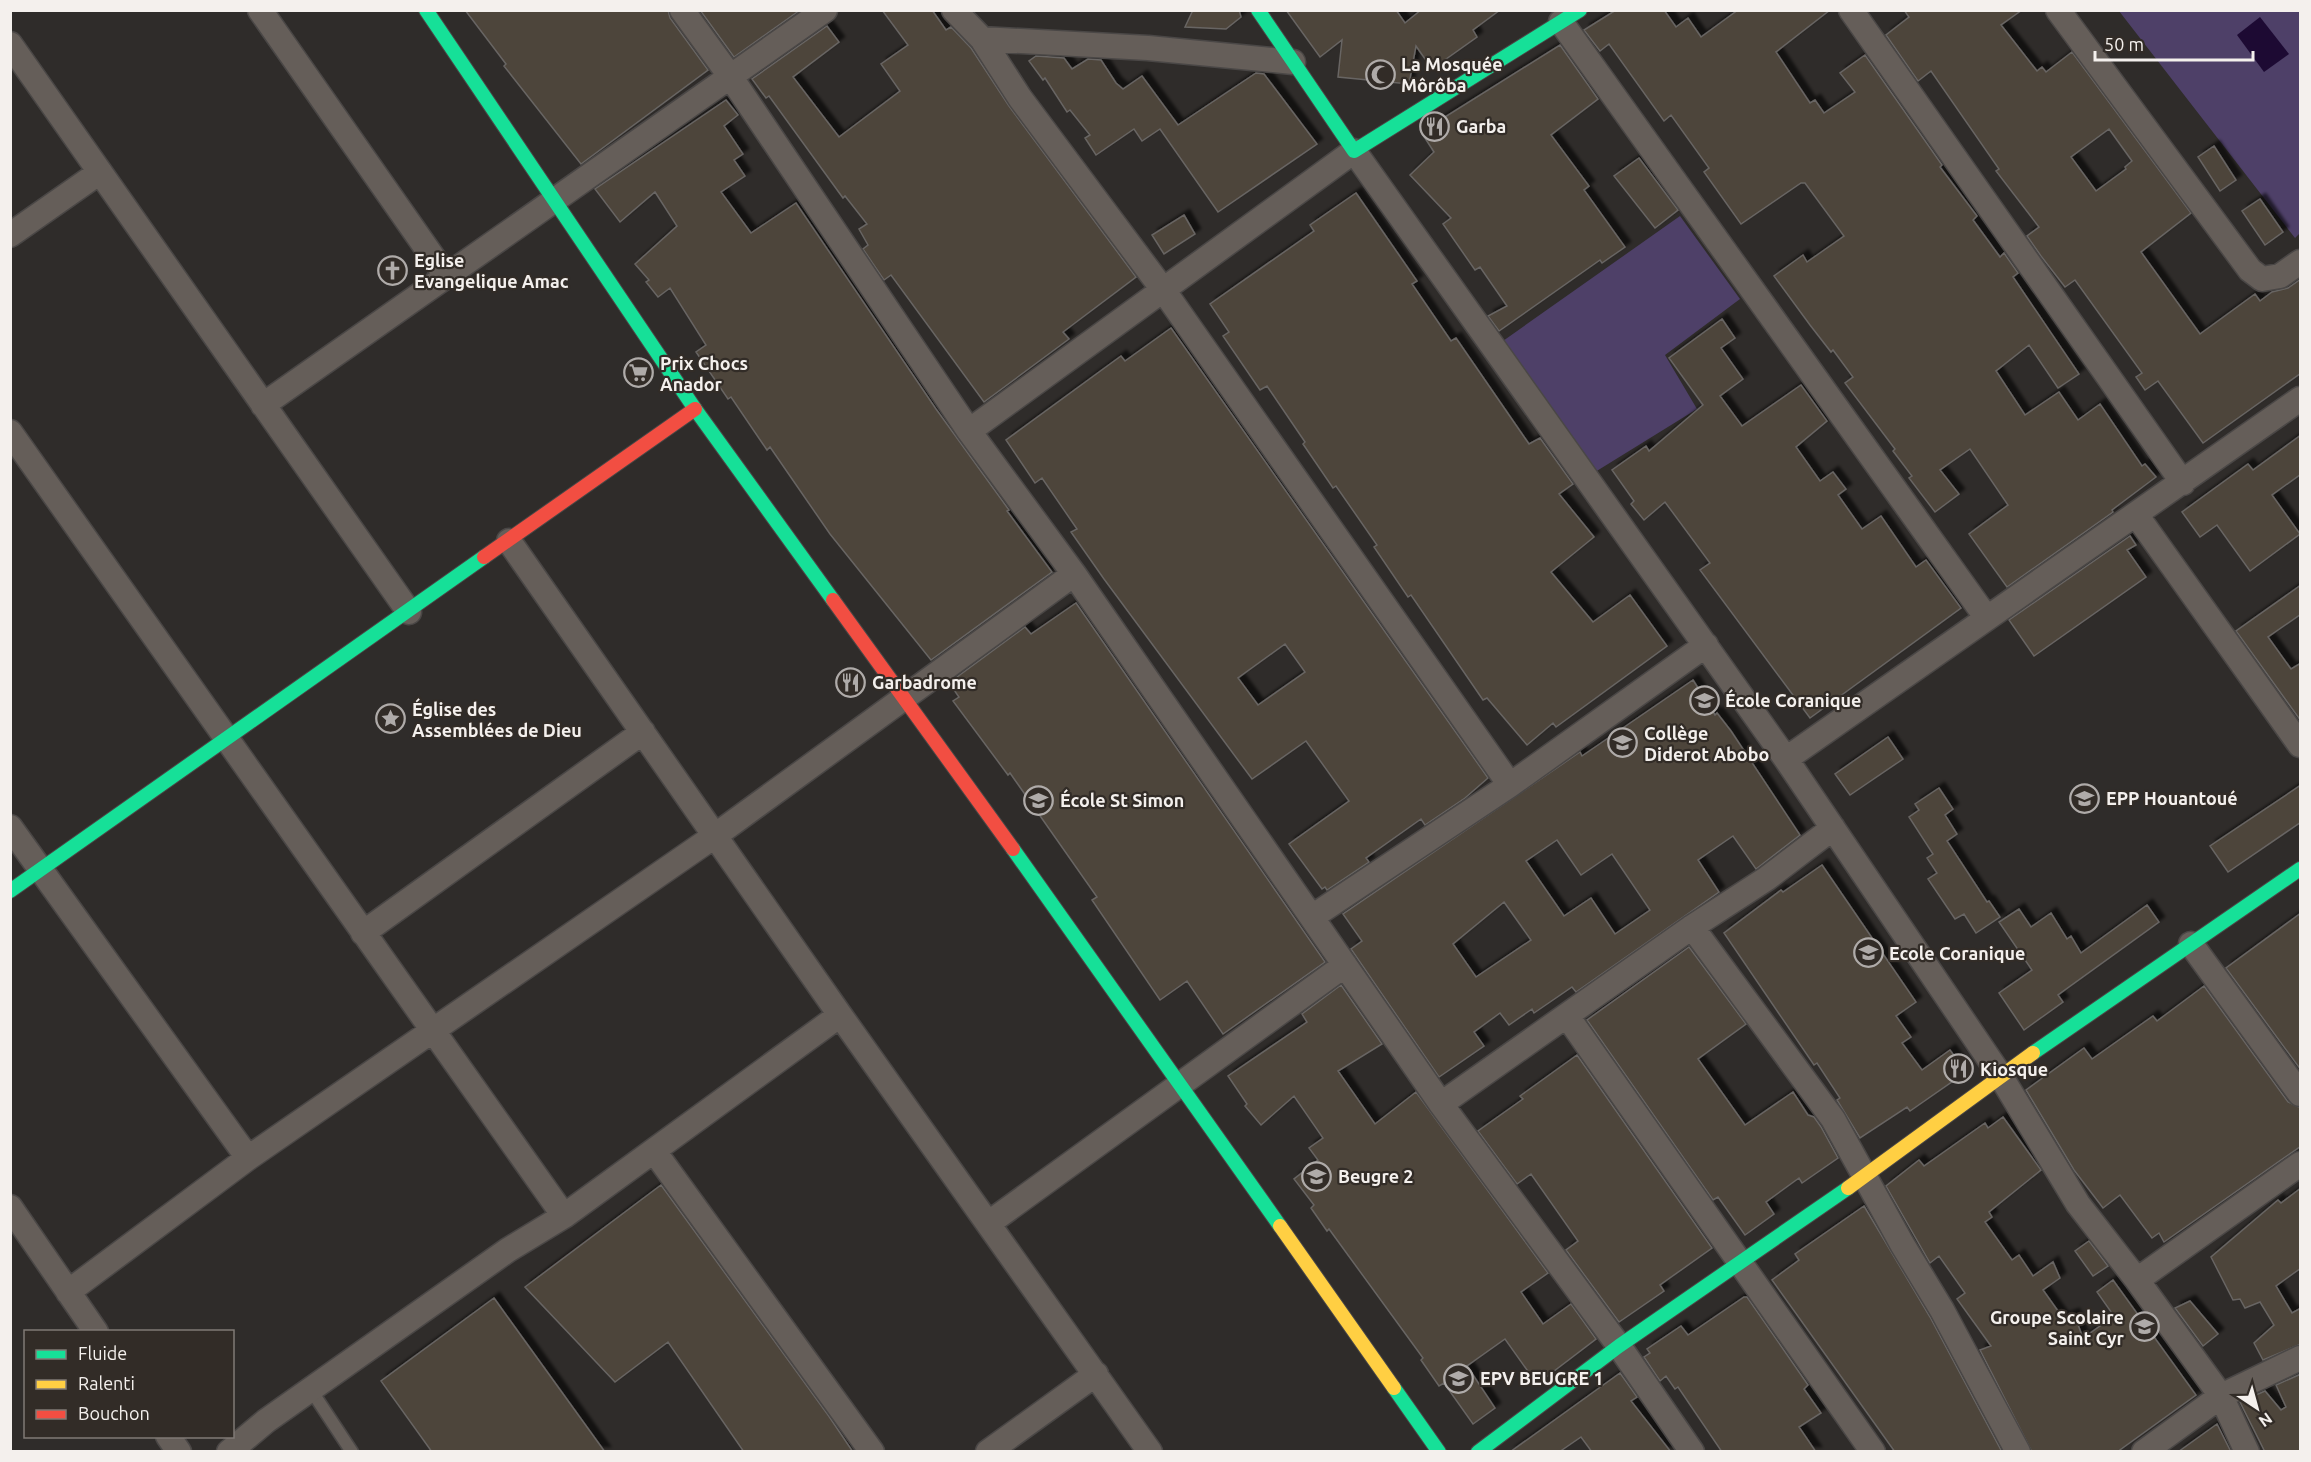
<svg xmlns="http://www.w3.org/2000/svg" width="2311" height="1462" viewBox="0 0 2311 1462" font-family="Ubuntu,sans-serif">
<defs>
<filter id="shadow"><feDropShadow dx="5.5" dy="-5.5" stdDeviation="1.5" flood-color="#0009"/></filter>
</defs>
<rect width="100%" height="100%" fill="#2f2c2a"/>
<!-- green -->
<path fill="#4e4068" d="M2119 11H2300V233L2295 238Z
M1680 216 1740 299 1665 355 1697 409 1587 477 1493 348Z"/>
<!-- water -->
<path fill="#1d0a33" d="M2260 17 2289 54 2264 72 2237 35Z"/>
<!-- building -->
<path fill="#4d443a" stroke="#686563" stroke-width="1.5" fill-rule="evenodd" filter="url(#shadow)" d="M465 10H668L670 18 708 70 581 164 504 66 506 64Z
M700 10H800L734 57Z
M882 10H932L946 30 951 27 971 48 1009 106 1136 277 1063 332 1069 339 984 402 891 275 884 280 863 249 868 245 859 229 867 224 845 196 843 198 769 96 766 98 752 79 827 26 839 42 793 77 839 137 900 91 881 64 908 45Z
M1193 10H1239L1241 17 1226 29 1185 27Z
M1286 10H1396L1405 23 1421 10H1500L1473 30 1477 37 1432 69 1416 46 1409 84 1338 77 1342 40 1320 57Z
M1616 10H1664L1676 27 1688 18 1701 37 1738 10H1830L1776 52 1810 103 1815 100 1824 113 1855 92 1840 73 1865 55 1942 165 1940 167 1977 216 1973 220 2000 257 2004 253 2018 273 2013 277 2079 374 2058 388 2029 345 1996 371 2025 415 2059 392 2078 420 2100 404 2142 466 2145 464 2156 477 2112 510 2113 512 2007 587 1969 534 2008 505 1970 449 1940 470 1959 494 1935 512 1909 478 1912 476 1893 451 1895 449 1845 383 1853 377 1833 350 1831 352 1810 325 1774 276 1803 255 1807 262 1844 236 1805 183H1801L1741 224 1704 172 1709 168 1671 115 1664 121 1609 44 1600 51 1584 30Z
M1904 10H2022L2001 25 2037 71 2042 67 2046 72 2072 52 2191 213 2141 252 2200 334 2255 294 2260 301 2272 292 2288 288 2301 279V373L2203 443 2158 381 2145 390 2136 377 2142 373 2075 280 2065 287 2041 256 2027 236 2039 227 1996 171 1999 169 1931 71 1918 81 1886 35 1909 17ZM2109 129 2132 161 2125 167 2126 169 2096 191 2071 157Z
M1560 45 1598 99 1551 135 1589 186 1584 190 1625 247 1602 263 1600 260 1499 331 1488 316 1507 306 1480 267 1475 270 1443 224 1451 218 1410 175 1434 152 1421 132Z
M1036 56 1064 58 1072 69 1088 59 1101 60 1116 83 1123 89 1142 76 1178 125 1256 73 1264 74 1317 144 1218 212 1160 129 1142 141 1134 129 1096 155 1085 138 1090 135 1070 110 1067 112 1045 78 1043 80 1029 61Z
M726 100 738 115 724 126 743 154 734 160 745 176 721 192 751 233 796 203 936 409 1009 510 1007 511 1052 572 931 660 830 534 770 447 767 450 731 397 728 399 696 352 706 345 670 288 658 297 646 282 649 280 635 264 677 226 655 192 620 222 595 189Z
M2214 146 2236 180 2220 191 2198 157Z
M1639 158 1678 210 1655 228 1614 176Z
M1356 193 1417 281 1412 284 1451 341 1456 338 1529 444 1540 438 1573 484 1559 494 1594 537 1551 572 1593 622 1630 595 1667 646 1556 727 1553 723 1527 745 1487 698 1483 700 1411 595 1408 597 1374 547 1377 545 1336 486 1333 488 1303 444 1305 442 1267 386 1260 390 1223 336 1229 332 1210 304 1314 231 1310 225Z
M2260 199 2283 232 2265 245 2242 211Z
M1184 215 1195 234 1164 254 1152 235Z
M1722 319 1735 338 1721 348 1743 379 1720 396 1742 426 1801 385 1827 421 1796 447 1820 481 1833 472 1846 489 1838 495 1862 529 1881 516 1916 567 1926 560 1961 608 1810 718 1700 570 1710 563 1665 502 1644 520 1631 504 1634 501 1612 470 1646 446 1649 451 1703 405 1669 358Z
M1171 328 1488 778 1465 798 1425 825 1421 819 1366 858 1369 862 1327 890 1325 887 1322 889 1289 844 1349 801 1306 741 1252 779 1104 579 1071 532 1077 529 1042 478 1035 483 1006 440 1121 356 1125 361ZM1285 644 1305 672 1258 705 1238 678Z
M2301 435V474L2272 495 2300 534 2250 571 2217 525 2200 537 2182 512 2248 464 2253 470Z
M2130 536 2136 545 2127 550 2146 577 2034 656 2009 620Z
M2301 585V614L2268 637 2291 669 2301 663V721L2236 631Z
M1076 603 1325 962 1223 1034 1187 981 1160 1000 1092 900 1097 897 1010 773 1008 775 953 701 959 697 949 683 1025 627 1031 634Z
M1693 680 1715 715 1717 713 1731 731 1800 835 1756 869 1733 836 1698 860 1719 892 1576 992 1572 987 1534 1013 1532 1009 1509 1025 1500 1013 1474 1032 1484 1046 1439 1077 1351 949 1362 941 1343 914 1580 752 1582 756ZM1557 840 1581 875 1612 854 1650 910 1615 934 1591 898 1564 916 1526 861ZM1504 902 1531 940 1476 977 1453 944Z
M1888 737 1903 759 1850 795 1835 774Z
M2301 785V822L2228 872 2210 846Z
M1939 788 1953 809 1945 815 1957 834 1947 841 1987 902 1989 901 2000 917 1976 933 1964 914 1955 919 1928 879 1937 873 1927 858 1933 854 1909 817 1919 810 1915 804Z
M1822 865 1916 1002 1896 1016 1911 1037 1902 1043 1922 1070 1950 1050 1966 1072 1910 1111 1907 1107 1860 1138 1837 1100 1840 1098 1817 1063 1814 1065 1724 933 1781 890 1783 892Z
M2147 905 2159 922 2058 995 2063 1002 2024 1030 1999 993 2032 970 1999 922 2019 909 2031 927 2051 913 2067 939 2071 936 2081 953Z
M2301 913V1070L2226 968Z
M1689 947 1746 1024 1698 1059 1745 1125 1793 1092 1808 1115 1814 1117 1821 1127 1838 1158 1802 1183 1799 1178 1766 1202 1774 1214 1745 1235 1718 1197 1713 1200 1587 1020Z
M1341 985 1382 1044 1338 1071 1375 1124 1416 1092 1548 1273 1521 1292 1543 1324 1571 1304 1596 1339 1537 1384 1505 1339 1467 1366 1495 1408 1473 1424 1444 1383 1439 1386 1421 1360 1423 1358 1329 1229 1327 1231 1311 1208 1314 1205 1294 1179 1318 1160 1309 1148 1323 1138 1294 1096 1261 1125 1245 1106 1247 1104 1228 1076 1307 1022 1302 1014Z
M2204 986 2288 1102 2301 1108V1146L2164 1242 2159 1233 2152 1238 2120 1195 2103 1208 2074 1170 2026 1090 2084 1048 2092 1059 2153 1016 2157 1021Z
M1577 1055 1712 1248 1660 1285 1664 1291 1619 1322 1566 1250 1578 1241 1531 1174 1517 1184 1478 1131 1523 1099 1520 1096Z
M2003 1117 2041 1170 1989 1212 1992 1217 1985 1222 2012 1260 2019 1255 2033 1276 2053 1262 2060 1278 2043 1290 2063 1318 2074 1314 2083 1338 2114 1316 2097 1292 2113 1280 2196 1395 2117 1452H2032L1980 1350 1991 1346 1957 1299 1965 1293 1939 1256 1930 1263 1886 1186 1919 1160 1924 1166 1985 1123 1988 1128Z
M661 1185 828 1415 853 1452H744L668 1342 615 1382 525 1287Z
M2301 1188V1268L2276 1286 2292 1313 2301 1308V1344L2263 1360 2254 1343 2274 1325 2260 1302 2245 1308 2240 1299 2233 1300 2211 1257 2278 1200 2281 1203Z
M1864 1206 1930 1317 2002 1452H1895L1772 1280 1799 1260 1795 1254Z
M2089 1241 2108 1266 2093 1276 2075 1251Z
M1744 1297H1747L1808 1385 1804 1389 1821 1413 1799 1427 1816 1452H1722L1678 1387 1675 1389 1666 1376 1660 1381 1644 1357 1650 1353 1647 1349 1681 1326 1688 1335Z
M494 1298 504 1312 605 1452H432L381 1381Z
M2190 1301 2218 1334 2203 1346 2175 1308Z
M1620 1373 1637 1397 1631 1401 1671 1452H1592L1581 1437 1559 1452H1510Z
M2301 1374V1452H2265L2240 1402 2265 1391 2281 1410 2286 1407 2276 1385Z
M2217 1424 2231 1452H2178Z"/>
<g fill="none" stroke-linecap="round" stroke-linejoin="round">
<defs>
<path id="lane" d="M311 1390 352 1452"/>
<path id="street" d="M260 10 446 276
M682 10 730 76 969 431 1074 574 1441 1104 1619 1346 1692 1452
M954 10 982 39 1020 98 1164 291 1510 785
M1851 10 2183 483
M2058 10 2250 270 2262 279 2280 276 2300 262
M1561 22 1986 617
M982 39 1148 48 1293 62
M10 44 409 612
M10 235 100 172
M263 405 825 10
M969 431 1354 151 1786 759 2000 1075 2078 1204 2137 1280 2221 1396 2247 1452
M10 432 564 1216
M2137 516 2300 745
M509 541 840 1015 1150 1452
M1786 759 2300 399
M10 827 248 1158
M1312 917 1510 785 1706 645
M1692 927 1833 1119 1902 1244 1942 1310 2018 1452
M363 933 643 732
M2191 944 2300 1094
M1567 1016 1873 1452
M1441 1104 1692 927 1766 879 1833 828
M654 1151 872 1452
M10 1207 96 1332
M989 1223 1345 965
M2137 1280 2300 1164
M68 1292 248 1158 716 835 1074 574
M168 1436 179 1452
M229 1452 266 1421 508 1250 564 1216 840 1015
M988 1452 1096 1374
M2144 1452 2221 1396 2300 1358"/>
<path id="fast" d="M426 10 695 409 833 600
M1258 10 1354 151 1580 10
M1013 849 1280 1226
M10 891 484 557
M2033 1053 2300 869
M1394 1388 1439 1452
M1478 1452 1619 1346 1848 1188"/>
<path id="slow" d="M1848 1188 2033 1053
M1280 1226 1394 1388"/>
<path id="jam" d="M484 557 695 409
M833 600 1013 849"/>
</defs>
<!-- lane casing -->
<use href="#lane" stroke="#4a4746" stroke-width="15"/>
<!-- street casing -->
<use href="#street" stroke="#4a4746" stroke-width="27"/>
<!-- fast casing -->
<use href="#fast" stroke="#4a4746" stroke-width="16"/>
<!-- slow casing -->
<use href="#slow" stroke="#4a4746" stroke-width="16"/>
<!-- jam casing -->
<use href="#jam" stroke="#4a4746" stroke-width="16"/>
<!-- lane -->
<use href="#lane" stroke="#655e59" stroke-width="12"/>
<!-- street -->
<use href="#street" stroke="#655e59" stroke-width="24"/>
<!-- fast -->
<use href="#fast" stroke="#16e098" stroke-width="14"/>
<!-- slow -->
<use href="#slow" stroke="#ffcf43" stroke-width="14"/>
<!-- jam -->
<use href="#jam" stroke="#f24e42" stroke-width="14"/>
</g>
<!-- icons -->
<defs>
<symbol id="mosque-ring" viewBox="-11 -11 22 22"><circle r="9.5" fill="#322c27" stroke="#afaba9" stroke-width="1.5"/><path d="M3.5-4.9A6 6 0 1 0 3.5 4.9A5 5 0 1 1 3.5-4.9Z" fill="#afaba9"/></symbol>
<symbol id="restaurant-ring" viewBox="-11 -11 22 22"><circle r="9.5" fill="#322c27" stroke="#afaba9" stroke-width="1.5"/><path d="M-5-6h1v4h1v-4h1v4h1v-4h1v5L-1.5 .5V6h-2V.5L-5-1ZM5-6V6H3V1.5H1.5Q1.5-4 5-6Z" fill="#afaba9"/></symbol>
<symbol id="church-ring" viewBox="-11 -11 22 22"><circle r="9.5" fill="#322c27" stroke="#afaba9" stroke-width="1.5"/><path d="M-1.2-6h2.4v3.5h3.3v2.4h-3.3V6h-2.4V-.1h-3.3v-2.4h3.3Z" fill="#afaba9"/></symbol>
<symbol id="supermarket-ring" viewBox="-11 -11 22 22"><circle r="9.5" fill="#322c27" stroke="#afaba9" stroke-width="1.5"/><path d="M-6-5.5h2.5l.6 2H6L4.5 2H-2.5L-4.4-4H-6ZM-1.5 3.2a1.3 1.3 0 1 0 .1 0ZM3 3.2a1.3 1.3 0 1 0 .1 0Z" fill="#afaba9"/></symbol>
<symbol id="school-ring" viewBox="-11 -11 22 22"><circle r="9.5" fill="#322c27" stroke="#afaba9" stroke-width="1.5"/><path d="M0-5L7-2L0 1L-7-2ZM-4 1L0 2.5L4 1V4Q0 6-4 4Z" fill="#afaba9"/></symbol>
<symbol id="sight-ring" viewBox="-11 -11 22 22"><circle r="9.5" fill="#322c27" stroke="#afaba9" stroke-width="1.5"/><path d="M0-6L1.8-2.2L6-1.7L2.9 1.2L3.7 5.4L0 3.3L-3.7 5.4L-2.9 1.2L-6-1.7L-1.8-2.2Z" fill="#afaba9"/></symbol>
</defs>
<g fill-rule="evenodd">
<use href="#mosque-ring" x="1364" y="58" width="33" height="33"/>
<use href="#restaurant-ring" x="1418" y="110" width="33" height="33"/>
<use href="#church-ring" x="376" y="254" width="33" height="33"/>
<use href="#supermarket-ring" x="622" y="356" width="33" height="33"/>
<use href="#restaurant-ring" x="834" y="666" width="33" height="33"/>
<use href="#school-ring" x="1688" y="684" width="33" height="33"/>
<use href="#sight-ring" x="374" y="702" width="33" height="33"/>
<use href="#school-ring" x="1606" y="726" width="33" height="33"/>
<use href="#school-ring" x="2068" y="782" width="33" height="33"/>
<use href="#school-ring" x="1022" y="784" width="33" height="33"/>
<use href="#school-ring" x="1852" y="936" width="33" height="33"/>
<use href="#restaurant-ring" x="1942" y="1052" width="33" height="33"/>
<use href="#school-ring" x="1300" y="1160" width="33" height="33"/>
<use href="#school-ring" x="2128" y="1310" width="33" height="33"/>
<use href="#school-ring" x="1442" y="1362" width="33" height="33"/>
</g>
<g text-anchor="middle" dominant-baseline="central" stroke-width="4.5" stroke-linejoin="round" paint-order="stroke">
<!-- poi labels -->
<g font-size="18" font-weight="bold" fill="#f4f0ed" stroke="#322c27" text-anchor="start">
<text x="1401" y="64">La Mosquée<tspan x="1401" dy="21">Môrôba</tspan></text>
<text x="1456" y="126">Garba</text>
<text x="414" y="260">Eglise<tspan x="414" dy="21">Evangelique Amac</tspan></text>
<text x="660" y="363">Prix Chocs<tspan x="660" dy="21">Anador</tspan></text>
<text x="872" y="682">Garbadrome</text>
<text x="1725" y="700">École Coranique</text>
<text x="412" y="709">Église des<tspan x="412" dy="21">Assemblées de Dieu</tspan></text>
<text x="1644" y="733">Collège<tspan x="1644" dy="21">Diderot Abobo</tspan></text>
<text x="2106" y="798">EPP Houantoué</text>
<text x="1060" y="800">École St Simon</text>
<text x="1889" y="953">Ecole Coranique</text>
<text x="1980" y="1069">Kiosque</text>
<text x="1338" y="1176">Beugre 2</text>
<text x="2124" y="1317" text-anchor="end">Groupe Scolaire<tspan x="2124" dy="21">Saint Cyr</tspan></text>
<text x="1480" y="1378">EPV BEUGRE 1</text>
</g>
</g>
<!-- border -->
<rect width="2311" height="1462" fill="none" stroke="#f4f0ed" stroke-width="24"/>
<!-- legend -->
<rect x="24" y="1330" width="210" height="108" fill="#322c27" stroke="#807a76" stroke-width="1.5"/>
<rect x="36" y="1350" width="30" height="9" fill="#16e098" stroke="#807a76" stroke-width="1.5"/>
<text x="78" y="1360" font-size="18" fill="#f4f0ed">Fluide</text>
<rect x="36" y="1380" width="30" height="9" fill="#ffcf43" stroke="#807a76" stroke-width="1.5"/>
<text x="78" y="1390" font-size="18" fill="#f4f0ed">Ralenti</text>
<rect x="36" y="1410" width="30" height="9" fill="#f24e42" stroke="#807a76" stroke-width="1.5"/>
<text x="78" y="1420" font-size="18" fill="#f4f0ed">Bouchon</text>
<!-- north arrow -->
<g transform="translate(2257 1408) rotate(144)" stroke="#322c27" stroke-width="4.5" paint-order="stroke">
<path d="M0-4.5L10 22L0 15L-10 22Z" fill="#f4f0ed"/>
<text y="-9" font-size="16" font-weight="bold" text-anchor="middle" fill="#f4f0ed">N</text>
</g>
<!-- scale -->
<path d="M2095 51v9h158v-9" fill="none" stroke="#f4f0ed" stroke-width="3"/>
<text x="2104" y="51" font-size="18" fill="#f4f0ed" stroke="#322c27" stroke-width="4.5" paint-order="stroke">50 m</text>
</svg>
